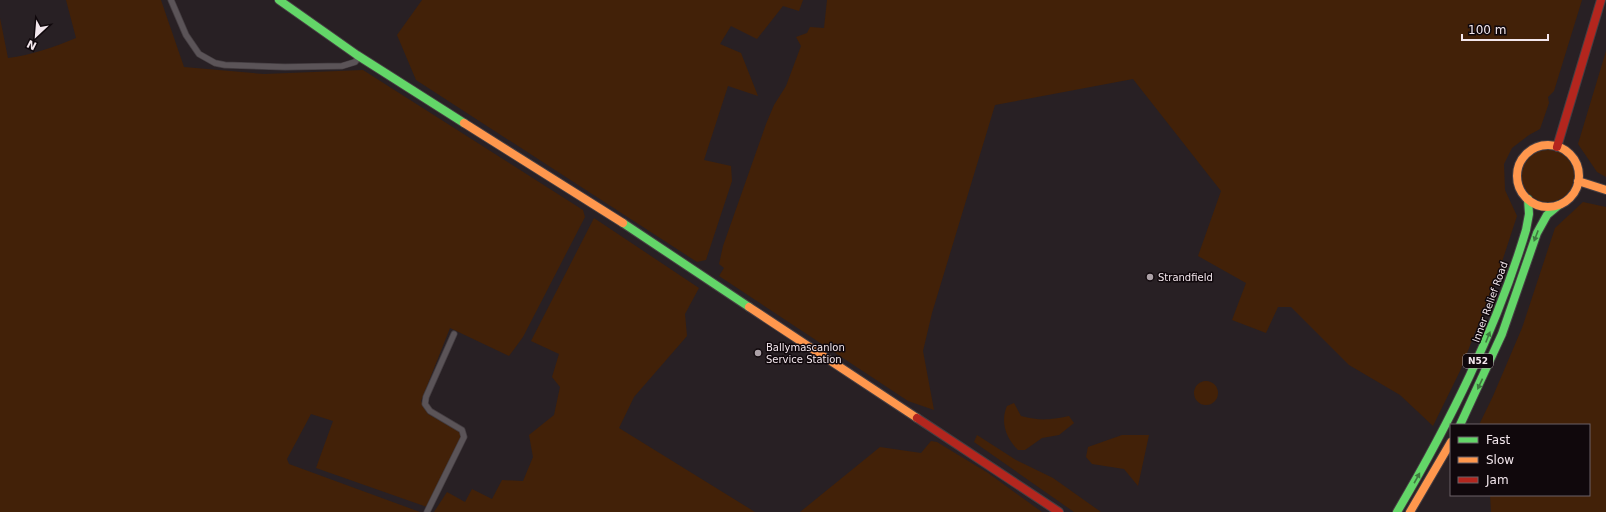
<svg xmlns="http://www.w3.org/2000/svg" width="1606" height="512" viewBox="0 0 1606 512" font-family="'DejaVu Sans',sans-serif">
<rect width="100%" height="100%" fill="#282024"/>
<!-- green -->
<path fill="#422108" d="M66 0H161L184 67 264 74 363 70 583 210 585 217 523 337 509 356 450 328 421 401 428 414 460 432 462 436 427 507 316 468 333 421 311 414 287 459 289 464 420 512H0V18L8 58C31 55 55 47 76 38Z
M422 0H803L799 11 783 6 757 39 731 26 720 44 741 53 758 96 728 86 704 160 731 166 732 181 706 260 697 262 416 80 397 35Z
M827 0H1582L1554 91 1548 97 1549 103 1540 129 1529 135 1512 148 1504 164 1505 190 1517 216 1497 277 1460 371 1433 426 1400 395 1349 365 1291 307H1278L1266 333 1232 320 1246 283 1198 256 1221 191 1133 79 995 105 932 313 923 351 934 410 908 401 719 276 724 268 719 264 723 246 766 124 774 105 786 86 801 46 796 37 807 33 810 27 824 28Z
M1606 51V177L1597 172 1578 144Z
M1522 176a26 26 0 1 1 52 0a26 26 0 1 1-52 0Z
M1583 202 1606 207V512H1491L1490 495H1589V425H1479L1493 396 1522 328 1555 228Z
M594 218 699 288 685 314 687 336 634 397 619 428 755 512H434L447 492 465 502 472 489 492 499 502 480 523 481 533 457 529 435 554 415 560 387 552 377 559 354 531 341Z
M1194 393a12 12 0 1 1 24 0a12 12 0 1 1-24 0Z
M1014 403 1021 416C1040 421 1050 420 1069 416L1074 423 1059 435 1042 438 1025 450H1018C1006 438 1000 422 1007 406Z
M977 435 1016 460 1053 478 1101 512H1074L974 442Z
M1122 435H1149L1138 486 1124 469 1092 464 1086 457 1088 447Z
M931 441 937 442 988 473 1042 512H800L880 447 921 453Z"/>
<g fill="none" stroke-linecap="round" stroke-linejoin="round">
<defs>
<path id="street" d="M171 0 186 35 199 54 215 63 225 65 285 67 342 66 355 62 359 57
M427 512 464 437 462 430 430 411 425 404 426 397 454 334"/>
<path id="fast" d="M279 0 357 55 464 123
M623 223 749 307
M1460 425 1502 334 1537 233 1547 215 1559 205
M1397 512C1450 422 1496 330 1526 230L1529 214 1528 199"/>
<path id="slow" d="M464 123 623 223
M1517 176a31 31 0 1 1 62 0a31 31 0 1 1-62 0Z
M1578 181 1606 190
M749 307 917 418
M1410 512 1451 442"/>
<path id="jam" d="M1557 147 1601 0
M917 418 1059 512"/>
</defs>
<!-- street casing -->
<use href="#street" stroke="#453e42" stroke-width="7"/>
<!-- fast casing -->
<use href="#fast" stroke="#453e42" stroke-width="10"/>
<!-- slow casing -->
<use href="#slow" stroke="#453e42" stroke-width="10"/>
<!-- jam casing -->
<use href="#jam" stroke="#453e42" stroke-width="10"/>
<!-- street -->
<use href="#street" stroke="#5b5458" stroke-width="5.5"/>
<!-- fast -->
<use href="#fast" stroke="#63d668" stroke-width="8"/>
<!-- slow -->
<use href="#slow" stroke="#ff974d" stroke-width="8"/>
<!-- jam -->
<use href="#jam" stroke="#b3261e" stroke-width="8"/>
</g>
<!-- one-way arrows -->
<defs><path id="oneway-solid" d="M-6-.8H1V-3.2L6.5 0L1 3.2V.8H-6Z"/></defs>
<g fill="#3e793f">
<use href="#oneway-solid" transform="translate(1536 236) rotate(111)"/>
<use href="#oneway-solid" transform="translate(1488 337) rotate(-68)"/>
<use href="#oneway-solid" transform="translate(1480 384) rotate(115)"/>
<use href="#oneway-solid" transform="translate(1417 478) rotate(-61)"/>
</g>
<!-- markers -->
<g fill="#aca1a7" stroke="#10080c" stroke-width="1.5">
<circle cx="1150" cy="277" r="4"/>
<circle cx="758" cy="353" r="4"/>
</g>
<g text-anchor="middle" dominant-baseline="central" stroke-width="3" stroke-linejoin="round" paint-order="stroke">
<!-- shield labels -->
<rect fill="#10080c" stroke="#afa4aa" stroke-width="1" x="1463" y="354" width="30" height="14" rx="3"/>
<g font-size="9" font-weight="bold" fill="#f3e7ed">
<text x="1478" y="361">N52</text>
</g>
<!-- poi labels -->
<g font-size="10" fill="#f3e7ed" stroke="#10080c" text-anchor="start">
<text x="1158" y="277">Strandfield</text>
<text x="766" y="347">Ballymascanlon<tspan x="766" dy="12">Service Station</tspan></text>
</g>
<!-- street labels -->
<g font-size="10" fill="#f3e7ed" stroke="#10080c">
<text transform="translate(1490 302) rotate(-70)">Inner Relief Road</text>
</g>
</g>
<!-- legend -->
<rect x="1450" y="424" width="140" height="72" fill="#10080c" stroke="#6b6166"/>
<rect x="1458" y="437" width="20" height="6" fill="#63d668" stroke="#6b6166"/>
<text x="1486" y="444" font-size="12" fill="#f3e7ed">Fast</text>
<rect x="1458" y="457" width="20" height="6" fill="#ff974d" stroke="#6b6166"/>
<text x="1486" y="464" font-size="12" fill="#f3e7ed">Slow</text>
<rect x="1458" y="477" width="20" height="6" fill="#b3261e" stroke="#6b6166"/>
<text x="1486" y="484" font-size="12" fill="#f3e7ed">Jam</text>
<!-- north arrow -->
<g transform="translate(36 36) rotate(206)" stroke="#10080c" stroke-width="3" paint-order="stroke">
<path d="M0-3L7 15L0 10L-7 15Z" fill="#f3e7ed"/>
<text y="-6" font-size="11" font-weight="bold" text-anchor="middle" fill="#f3e7ed">N</text>
</g>
<!-- scale -->
<path d="M1462 34v6h86v-6" fill="none" stroke="#f3e7ed" stroke-width="2"/>
<text x="1468" y="34" font-size="12" fill="#f3e7ed" stroke="#10080c" stroke-width="3" paint-order="stroke">100 m</text>
</svg>
